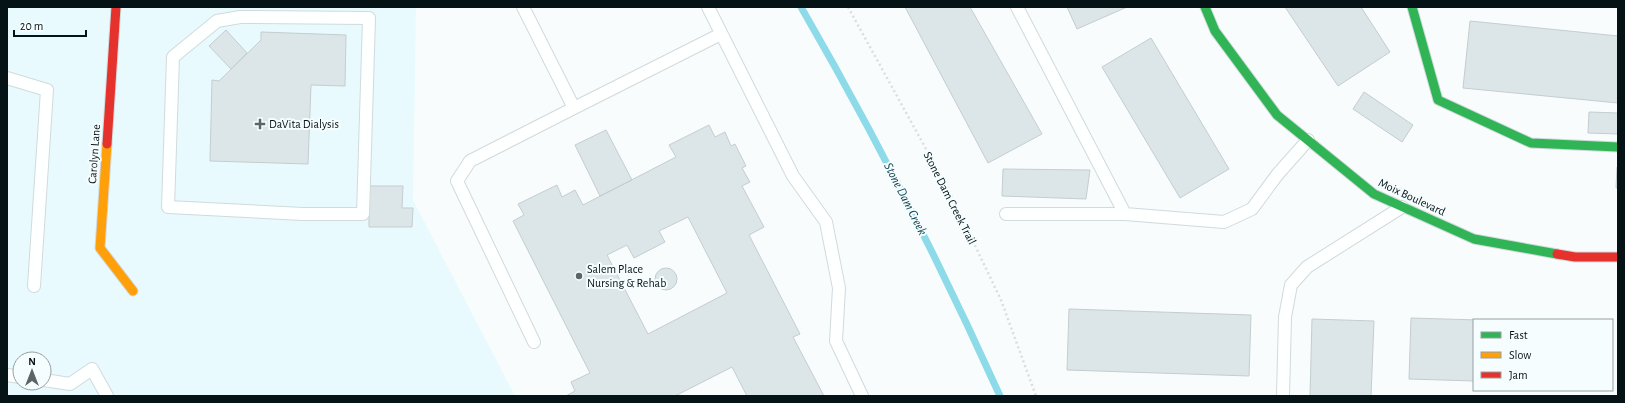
<svg xmlns="http://www.w3.org/2000/svg" width="1625" height="403" viewBox="0 0 1625 403" font-family="'Alegreya Sans',sans-serif">
<rect width="100%" height="100%" fill="#f8fcfd"/>
<!-- built -->
<path fill="#e8fafe" fill-rule="evenodd" d="M7 7H416L413 200 515 396H7ZM20 359H44V383H20Z"/>
<g fill="none" stroke-linecap="round" stroke-linejoin="round">
<!-- stream -->
<path stroke="#8ddae9" stroke-width="7" d="M801 7C874 133 940 263 1000 396"/>
</g>
<!-- building -->
<path fill="#dce6e8" stroke="#c4cdcf" fill-rule="evenodd" d="M905 7H970L1042 134 988 163Z
M1067 7H1127L1077 29Z
M1285 7H1361L1390 52 1338 86Z
M1470 21 1618 36V103L1463 88Z
M226 30 247 53 231 69 209 46Z
M261 32 346 35 345 86 311 85 308 164 210 161 212 80 219 81 261 40Z
M1151 38 1229 169 1180 198 1102 67Z
M1364 92 1413 125 1402 142 1353 109Z
M1589 112 1618 113V134L1588 133Z
M709 125 715 137 725 132 731 146 735 144 746 166 742 168 750 182 742 186 764 227 749 235 800 334 793 337 824 396H747L732 367 675 396H566L575 391 571 382 590 373 513 221 524 215 518 204 557 185 562 197 575 190 583 205 676 157 669 145ZM688 217 727 293 648 334 607 255 627 245 634 258 665 242 659 231Z
M606 130 632 180 600 196 575 145Z
M1617 167H1618V188H1616Z
M1003 169 1090 170 1086 199 1002 196Z
M369 186H403L402 208H413L412 227H369Z
M655 279a11 11 0 1 1 22 0a11 11 0 1 1-22 0Z
M1069 309 1251 315 1249 376 1067 370Z
M1411 318 1479 320H1474V381L1409 379Z
M1312 319 1374 321 1371 396H1310Z"/>
<g fill="none" stroke-linecap="round" stroke-linejoin="round">
<defs>
<path id="lane" d="M523 7 574 108 470 161 457 181 534 342
M708 7 793 176 826 222 839 288 836 341 862 396
M1017 7 1125 214 1224 222 1252 209 1277 175 1308 140
M240 17 369 18 363 214H303L168 207 173 57 217 21Z
M7 78 47 90 34 286
M574 108 721 34
M1006 214H1125
M7 375 20 377
M44 380 70 384 92 369 107 396
M1283 396 1285 317 1291 285 1307 267 1402 207"/>
<path id="fast" d="M1205 7 1215 31 1277 115 1374 194 1474 239 1557 254
M1412 7 1438 100 1531 143 1618 147"/>
<path id="slow" d="M107 144 100 248 133 291"/>
<path id="jam" d="M107 144 116 7
M1557 254 1575 257H1618"/>
</defs>
<!-- lane casing -->
<use href="#lane" stroke="#d1dadc" stroke-width="14"/>
<!-- fast casing -->
<use href="#fast" stroke="#d1dadc" stroke-width="11"/>
<!-- slow casing -->
<use href="#slow" stroke="#d1dadc" stroke-width="11"/>
<!-- jam casing -->
<use href="#jam" stroke="#d1dadc" stroke-width="11"/>
<!-- path -->
<path stroke="#dcddde" stroke-width="2.5" stroke-dasharray="2 3" stroke-linecap="butt" d="M848 7 948 189 1001 300 1036 396"/>
<!-- lane -->
<use href="#lane" stroke="#feffff" stroke-width="12"/>
<!-- fast -->
<use href="#fast" stroke="#30b455" stroke-width="9"/>
<!-- slow -->
<use href="#slow" stroke="#ff9f0a" stroke-width="9"/>
<!-- jam -->
<use href="#jam" stroke="#e5322d" stroke-width="9"/>
</g>
<!-- markers -->
<g fill="#5b6567" stroke="#f6fdff" stroke-width="1.5">
<path d="M258 118h4v4h4v4h-4v4h-4v-4h-4v-4h4z"/>
<circle cx="579" cy="276" r="4"/>
</g>
<g text-anchor="middle" dominant-baseline="central" stroke-width="4" stroke-linejoin="round" paint-order="stroke">
<!-- poi labels -->
<g font-size="12" fill="#061316" stroke="#f6fdff" text-anchor="start">
<text x="269" y="124">DaVita Dialysis</text>
<text x="587" y="269">Salem Place<tspan x="587" dy="14">Nursing &amp; Rehab</tspan></text>
</g>
<!-- street labels -->
<g font-size="12" fill="#061316" stroke="#f6fdff">
<text transform="translate(94 154) rotate(-86)">Carolyn Lane</text>
<text transform="translate(1412 197) rotate(25)">Moix Boulevard</text>
<text transform="translate(950 198) rotate(63)">Stone Dam Creek Trail</text>
</g>
<!-- water labels -->
<g font-size="13" font-style="italic" fill="#14454f" stroke="#f6fdff">
<text transform="translate(905 199) rotate(63)">Stone Dam Creek</text>
</g>
</g>
<!-- border -->
<rect width="1625" height="403" fill="none" stroke="#061316" stroke-width="16"/>
<!-- legend -->
<rect x="1473" y="319" width="140" height="72" fill="#f6fdff" stroke="#969fa2"/>
<rect x="1481" y="332" width="20" height="6" fill="#30b455" stroke="#969fa2"/>
<text x="1509" y="339" font-size="12" fill="#061316">Fast</text>
<rect x="1481" y="352" width="20" height="6" fill="#ff9f0a" stroke="#969fa2"/>
<text x="1509" y="359" font-size="12" fill="#061316">Slow</text>
<rect x="1481" y="372" width="20" height="6" fill="#e5322d" stroke="#969fa2"/>
<text x="1509" y="379" font-size="12" fill="#061316">Jam</text>
<!-- north arrow -->
<g transform="translate(32 371)"><circle r="19" fill="#f6fdff" stroke="#969fa2"/>
<path d="M0-3L7 15L0 10L-7 15Z" fill="#5b6567"/>
<text y="-6" font-size="11" font-weight="bold" text-anchor="middle" fill="#061316">N</text>
</g>
<!-- scale -->
<path d="M14 30v6h72v-6" fill="none" stroke="#061316" stroke-width="2"/>
<text x="20" y="30" font-size="12" fill="#061316" stroke="#f6fdff" stroke-width="3" paint-order="stroke">20 m</text>
</svg>
